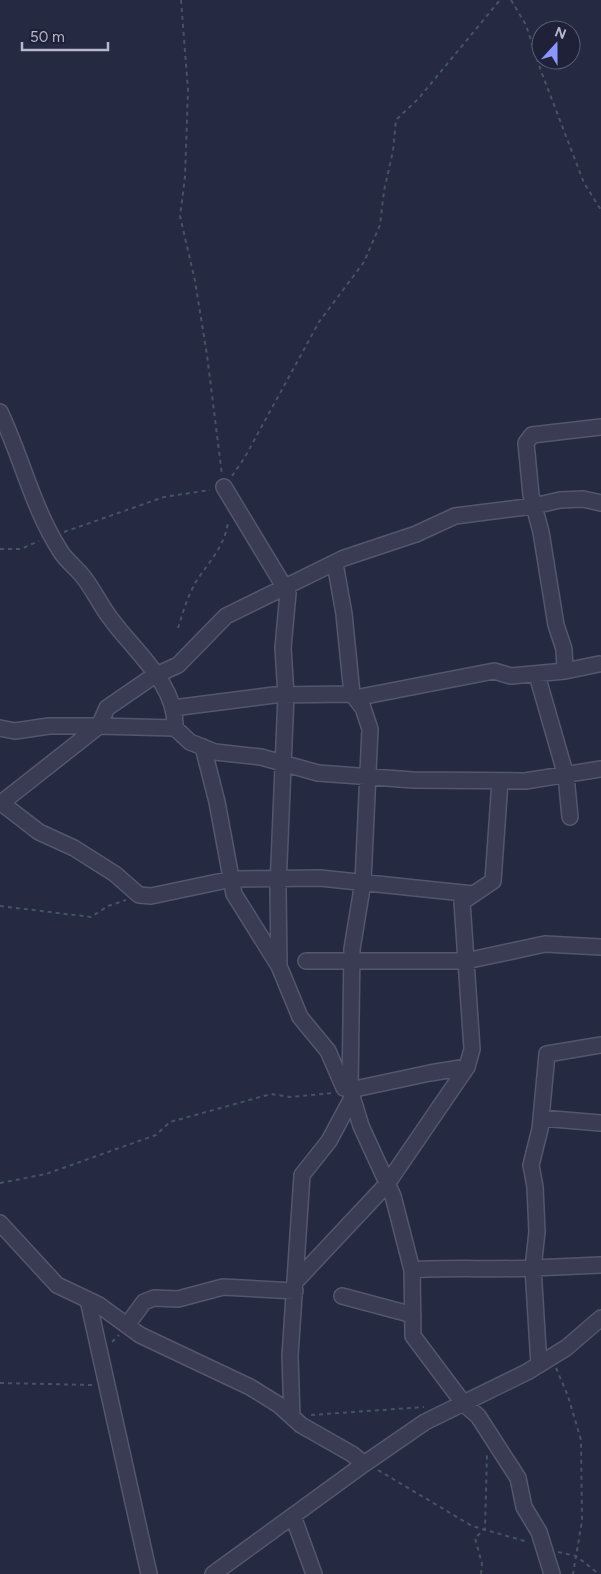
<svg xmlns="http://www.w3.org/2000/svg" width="601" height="1574" viewBox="0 0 601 1574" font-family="Figtree,sans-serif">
<rect width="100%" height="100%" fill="#252942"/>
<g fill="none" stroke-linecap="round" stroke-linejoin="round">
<defs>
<path id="minor" d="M0 412C22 458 33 509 61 552 66 560 75 567 81 574 93 588 100 605 111 619 134 651 177 684 175 728L190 742 215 752 261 757 318 773 413 780 525 781 601 769
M224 487 288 593 283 648 286 695 278 887 279 965
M335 563 344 614 352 694
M565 671 599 664
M537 675 566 776 570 817
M355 698 494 671 511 676 565 671 564 649 556 625 541 532 531 495 526 443 532 435 601 427
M173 708 274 695 352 694 363 708 370 729 363 882 352 949 350 1090 361 1126 393 1196 412 1270 413 1336 464 1404 478 1416 518 1478 524 1507 539 1532 552 1574
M0 728 15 731 49 726H99L107 708 152 677 178 665 226 616 344 558 416 534 455 516 534 506 560 500 583 499 601 503
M203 747 217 802 234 894 279 966 300 1017 328 1051 344 1088 350 1090 430 1073 467 1067
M0 802 39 832 74 848 115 874 139 895 151 896 232 879 320 878 473 894
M0 804 99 726 175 728
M306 961H466L545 944 601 947
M541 1118 601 1123
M0 1223 57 1285 99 1305 140 1335 250 1387 279 1405 301 1425 352 1454 364 1464
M412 1270C452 1267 492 1270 533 1268L537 1232 535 1187 531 1165 540 1129 547 1054 601 1045
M296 1281 387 1184 467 1067 472 1049 462 902 493 881 500 781
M342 1296 413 1315
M88 1300 149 1574
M127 1325 144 1302 154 1298 178 1299 223 1287 295 1291
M539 1365 533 1268 601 1265
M292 1416 290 1356 302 1175 329 1141 352 1098
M293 1516 314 1574
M213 1574 364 1464 425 1422 527 1372 566 1348 601 1318"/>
</defs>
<!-- minor casing -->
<use href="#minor" stroke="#54576c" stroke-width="18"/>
<!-- path -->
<path stroke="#455560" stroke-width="2" stroke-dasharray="4 4" stroke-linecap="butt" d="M181 0 188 90 185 177 180 216 195 281 207 355 222 475
M511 0 526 25 541 71 584 183 601 210
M232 476 245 457 319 322 364 262 380 225 384 191 393 151 396 120 419 98 500 0
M64 532 164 497 210 490
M0 549H21L39 541
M178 628C183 612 188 595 197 580 210 561 225 545 228 522
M0 906 91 917 108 906 126 900
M0 1183 46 1174 156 1135 170 1122 271 1094 290 1097 333 1093
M112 1342 119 1335
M556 1368 568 1396 581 1440 582 1521 573 1574
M0 1383 93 1385
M311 1415 424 1407
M378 1470 472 1526 528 1542
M558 1552 576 1556 599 1574
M481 1574 482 1564 475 1538 485 1529 487 1453"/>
<!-- minor -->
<use href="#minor" stroke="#393c52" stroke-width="15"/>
</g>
<!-- north arrow -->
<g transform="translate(556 45) rotate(21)"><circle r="24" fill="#1e2137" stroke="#5b5d73"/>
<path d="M0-4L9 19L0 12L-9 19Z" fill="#8a96fd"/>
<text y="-8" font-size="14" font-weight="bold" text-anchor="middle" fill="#b6b8cc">N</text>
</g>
<!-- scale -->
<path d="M22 42v8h86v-8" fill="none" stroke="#b6b8cc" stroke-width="2.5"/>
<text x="30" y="42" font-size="15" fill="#b6b8cc" stroke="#1e2137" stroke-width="4" paint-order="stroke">50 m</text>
</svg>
